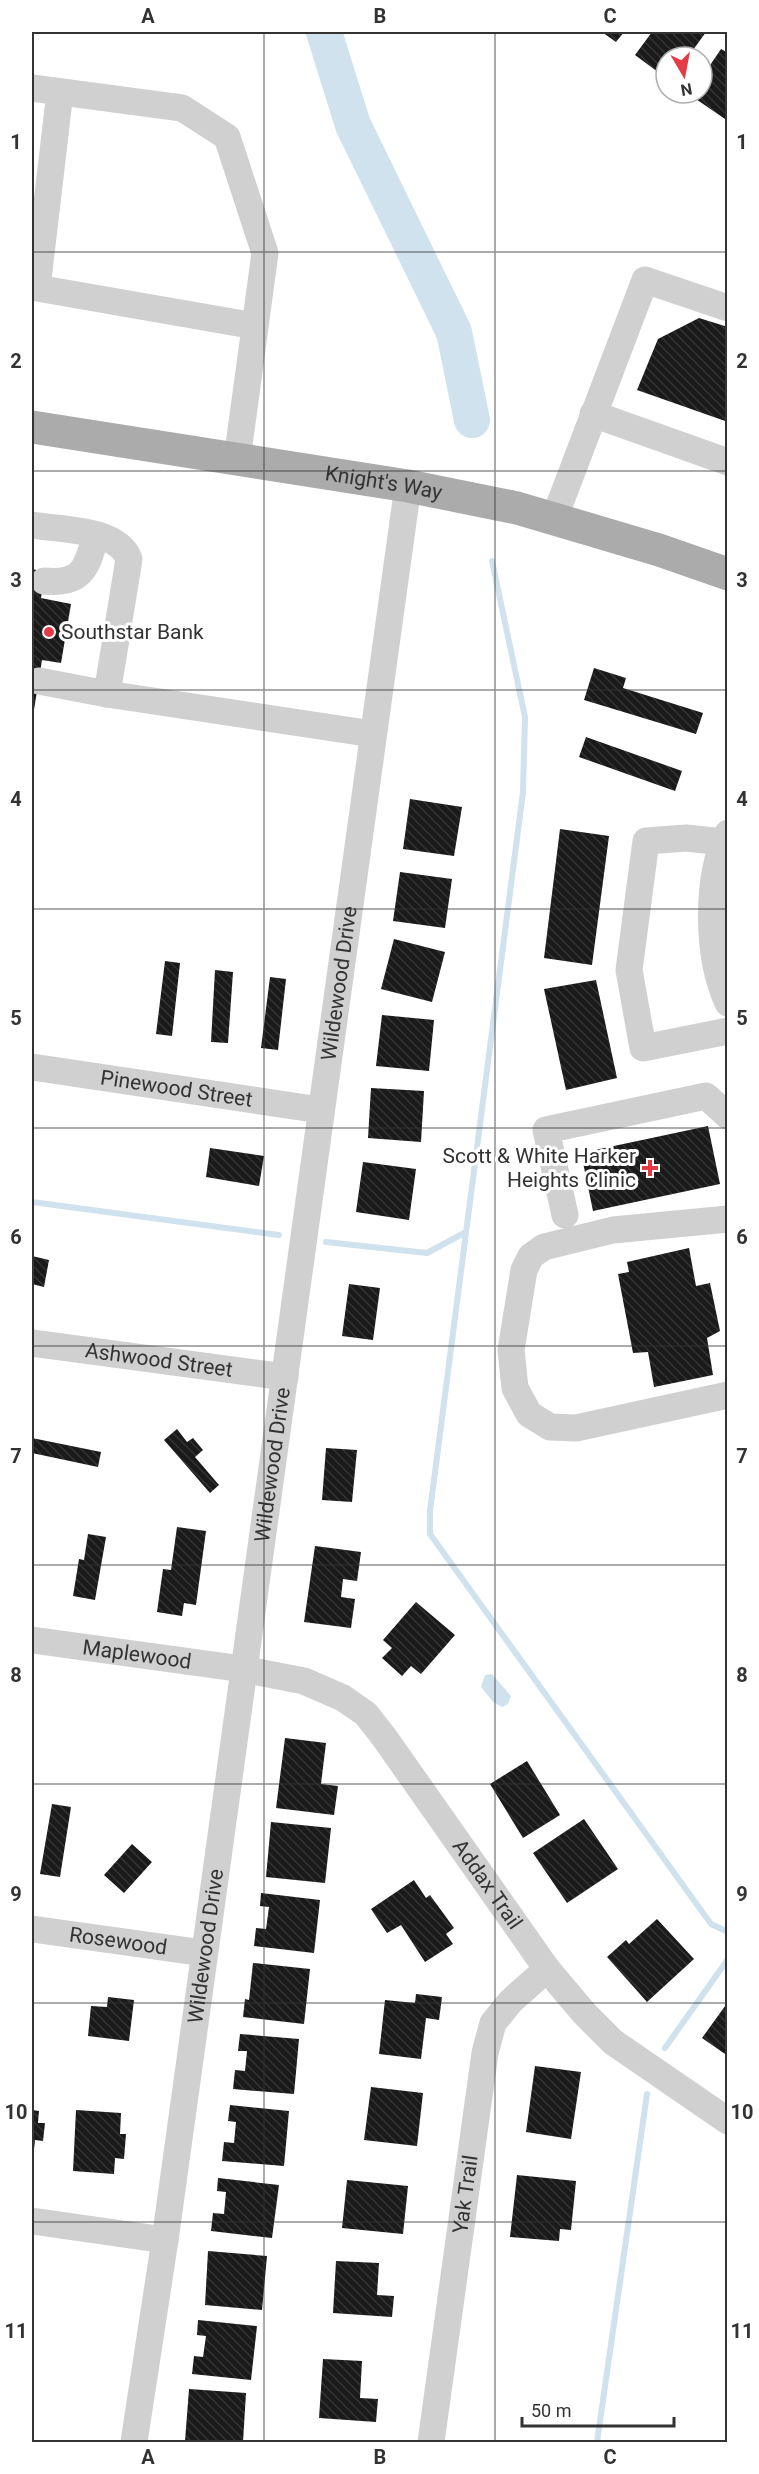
<svg xmlns="http://www.w3.org/2000/svg" width="759" height="2474" viewBox="0 0 759 2474" font-family="Roboto,sans-serif">
<defs>
<pattern id="building-back-hatch" width="6" height="6" patternUnits="userSpaceOnUse" patternTransform="scale(1.5)"><rect width="6" height="6" fill="#1a1a1a"/><path d="M-1 5l2 2M0 0l6 6M5-1l2 2" fill="none" stroke="#333"/></pattern>
</defs>
<rect width="100%" height="100%" fill="#fff"/>
<!-- water -->
<path fill="#cfe2ee" d="M492 1674 511 1696 508 1704 502 1707 493 1702 481 1687 485 1675Z"/>
<g fill="none" stroke-linecap="round" stroke-linejoin="round">
<!-- stream -->
<path stroke="#cfe2ee" stroke-width="6" d="M492 561 525 717 523 792 430 1511V1534L711 1924 728 1932
M32 1202 279 1235
M326 1242 427 1253 466 1232
M665 2048 728 1959
M597 2442 647 2094"/>
<!-- river -->
<path stroke="#cfe2ee" stroke-width="36" d="M324 32 353 125 454 332 472 420"/>
</g>
<!-- building -->
<path fill="url(#building-back-hatch)" d="M602 32H624L616 42Z
M652 32H706L688 57H666V78L635 55Z
M721 49 728 53V121L690 95 702 93V77Z
M699 318 728 327V422L637 390 658 339Z
M32 569 45 572 41 598 71 604 61 663 42 660 33 716Z
M594 668 626 678 623 688 703 713 696 734 584 700Z
M586 737 682 771 675 791 579 757Z
M410 799 462 807 454 856 403 849Z
M560 829 609 836 592 965 544 958Z
M400 872 452 879 445 928 393 921Z
M394 939 445 952 432 1002 381 989Z
M165 961 180 963 172 1036 156 1034Z
M215 970 233 972 228 1043 211 1042Z
M270 977 286 979 278 1050 261 1048Z
M596 980 617 1078 566 1090 544 989Z
M382 1015 434 1020 429 1071 376 1066Z
M371 1088 424 1091 421 1142 368 1138Z
M708 1126 720 1184 593 1211 581 1153Z
M210 1148 264 1156 259 1186 206 1177Z
M363 1162 416 1169 409 1220 356 1212Z
M689 1248 696 1286 710 1283 720 1331 707 1338 713 1375 654 1387 648 1352 633 1353 618 1274 629 1272 627 1262Z
M32 1256 49 1260 44 1287 32 1284Z
M349 1284 380 1288 373 1340 342 1336Z
M177 1429 187 1442 193 1438 203 1450 195 1457 219 1485 210 1493 164 1440Z
M32 1438 101 1452 98 1467 32 1453Z
M326 1448 357 1450 352 1502 322 1500Z
M177 1527 206 1531 196 1605 184 1603 182 1616 157 1612 163 1569 171 1570Z
M88 1534 106 1537 95 1600 73 1596 79 1559 84 1560Z
M315 1546 361 1552 357 1581 343 1579 341 1597 355 1599 351 1628 304 1622Z
M416 1602 455 1635 421 1674 411 1666 402 1676 382 1658 392 1648 383 1640Z
M285 1738 326 1743 321 1784 338 1786 334 1815 276 1808Z
M527 1761 560 1815 523 1838 490 1784Z
M52 1804 71 1807 60 1877 40 1874Z
M584 1819 618 1869 567 1903 533 1853Z
M271 1822 331 1828 325 1883 266 1877Z
M132 1844 152 1862 124 1893 104 1875Z
M414 1880 426 1898 430 1895 454 1928 446 1934 453 1944 425 1962 401 1925 387 1933 371 1909Z
M261 1893 320 1900 314 1953 254 1946 256 1928 266 1929 269 1907 260 1906Z
M657 1919 694 1959 647 2002 607 1957 626 1940 629 1944Z
M253 1963 310 1969 304 2024 243 2017 245 1999 249 2000Z
M416 1994 442 1997 439 2020 426 2018 421 2059 379 2054 385 2000 415 2003Z
M108 1997 134 2000 129 2041 88 2036 91 2006 107 2007Z
M728 2002V2056L702 2038Z
M240 2034 299 2039 294 2094 233 2089 235 2070 245 2071 247 2051H238Z
M535 2066 581 2072 571 2139 526 2132Z
M371 2087 423 2093 417 2146 364 2140Z
M230 2105 289 2111 284 2166 222 2161 224 2142 234 2143 236 2122 228 2121Z
M32 2110 39 2111 38 2123H45L43 2141 35 2140 33 2159Z
M76 2110 121 2113 120 2134H126L124 2159 115 2158 114 2174 73 2171Z
M517 2175 576 2181 571 2230 560 2229 559 2241 510 2237Z
M218 2178 279 2185 272 2238 211 2231 213 2213 224 2214 226 2192 217 2191Z
M347 2180 408 2186 403 2234 342 2228Z
M208 2251 267 2256 262 2310 205 2305Z
M336 2261 379 2263 377 2295 394 2296 392 2317 333 2313Z
M198 2320 257 2326 251 2380 192 2374 194 2356 203 2357 206 2336 197 2335Z
M323 2359 362 2361 360 2398 378 2399 376 2422 319 2418Z
M189 2389 246 2393 243 2442 185 2441Z"/>
<g fill="none" stroke-linecap="round" stroke-linejoin="round">
<!-- minor -->
<g stroke="#d0d0d0" stroke-width="27">
<path d="M32 88 182 108 227 137 265 253 237 460"/>
<path d="M60 92 37 288 255 326"/>
<path d="M593 414 728 462"/>
<path d="M554 519 645 280 728 308"/>
<path d="M32 525C61 530 117 528 129 559L107 694 373 734"/>
<path d="M44 581C83 585 87 567 96 535"/>
<path d="M39 681 107 694"/>
<path d="M728 833C705 878 707 958 728 1003"/>
<path d="M723 842 686 838 646 841 629 970 643 1048 728 1031"/>
<path id="s1" d="M32 1067 320 1110"/>
<path d="M565 1215 546 1130 706 1096 728 1116"/>
<path d="M728 1219 613 1230 544 1247 531 1256 524 1270 511 1350 515 1388 529 1414 550 1427 576 1428 728 1395"/>
<path id="s2" d="M32 1343 285 1377"/>
<path id="s3" d="M32 1640 243 1669 304 1681 343 1698 366 1714 384 1737 547 1969 584 2013 613 2042 728 2121"/>
<path id="s4" d="M32 1929 204 1953"/>
<path d="M32 2221 165 2240"/>
<path id="s5" d="M134 2442 165 2240 408 486"/>
<path id="s6" d="M431 2442 485 2053 493 2023 511 2001 547 1969"/>
</g>
<!-- major -->
<path stroke="#ababab" stroke-width="33" id="s7" d="M32 427 408 486 517 508 659 550 728 574"/>
</g>
<!-- grid -->
<path fill="none" stroke="#333" stroke-width="1.5" stroke-opacity="0.55" d="M264 32V2442M495 32V2442M32 252H728M32 471H728M32 690H728M32 909H728M32 1128H728M32 1346H728M32 1565H728M32 1784H728M32 2003H728M32 2222H728"/>
<!-- markers -->
<g fill="#e63946" stroke="#fff" stroke-width="2">
<circle cx="49" cy="632" r="6"/>
<path d="M647 1159h6v6h6v6h-6v6h-6v-6h-6v-6h6z"/>
</g>
<g text-anchor="middle" dominant-baseline="central" stroke-width="6" stroke-linejoin="round" paint-order="stroke">
<!-- street labels -->
<g font-size="21" fill="#333" stroke="#fff">
<text stroke="none"><textPath href="#s7" startOffset="356">Knight's Way</textPath></text>
<text stroke="none"><textPath href="#s5" startOffset="1473">Wildewood Drive</textPath></text>
<text stroke="none"><textPath href="#s1" startOffset="146">Pinewood Street</textPath></text>
<text stroke="none"><textPath href="#s2" startOffset="128">Ashwood Street</textPath></text>
<text stroke="none"><textPath href="#s5" startOffset="987">Wildewood Drive</textPath></text>
<text stroke="none"><textPath href="#s3" startOffset="106">Maplewood</textPath></text>
<text stroke="none"><textPath href="#s3" startOffset="555">Addax Trail</textPath></text>
<text stroke="none"><textPath href="#s4" startOffset="87">Rosewood</textPath></text>
<text stroke="none"><textPath href="#s5" startOffset="501">Wildewood Drive</textPath></text>
<text stroke="none"><textPath href="#s6" startOffset="250">Yak Trail</textPath></text>
</g>
<!-- poi labels -->
<g font-size="21" fill="#333" stroke="#fff" text-anchor="start">
<text x="61" y="632">Southstar Bank</text>
<text x="636" y="1156" text-anchor="end">Scott &amp; White Harker<tspan x="636" dy="24">Heights Clinic</tspan></text>
</g>
</g>
<!-- border -->
<rect width="759" height="2474" fill="none" stroke="#ffffff" stroke-width="66"/>
<!-- north arrow -->
<g transform="translate(684 75) rotate(170)"><circle r="28" fill="#ffffff" stroke="#adadad" stroke-width="1.5"/>
<path d="M0-4.5L10 22L0 15L-10 22Z" fill="#e63946"/>
<text y="-9" font-size="16" font-weight="bold" text-anchor="middle" fill="#333333">N</text>
</g>
<!-- scale -->
<path d="M522 2417v9h152v-9" fill="none" stroke="#333333" stroke-width="3"/>
<text x="531" y="2417" font-size="18" fill="#333333" stroke="#ffffff" stroke-width="4.5" paint-order="stroke">50 m</text>
<rect x="33" y="33" width="693" height="2408" fill="none" stroke="#333" stroke-width="2"/>
<g font-size="20" text-anchor="middle" font-weight="bold" fill="#333">
<text x="148" y="23">A</text>
<text x="380" y="23">B</text>
<text x="610" y="23">C</text>
<text x="16" y="149">1</text>
<text x="742" y="149">1</text>
<text x="16" y="368">2</text>
<text x="742" y="368">2</text>
<text x="16" y="587">3</text>
<text x="742" y="587">3</text>
<text x="16" y="806">4</text>
<text x="742" y="806">4</text>
<text x="16" y="1025">5</text>
<text x="742" y="1025">5</text>
<text x="16" y="1244">6</text>
<text x="742" y="1244">6</text>
<text x="16" y="1463">7</text>
<text x="742" y="1463">7</text>
<text x="16" y="1682">8</text>
<text x="742" y="1682">8</text>
<text x="16" y="1901">9</text>
<text x="742" y="1901">9</text>
<text x="16" y="2119">10</text>
<text x="742" y="2119">10</text>
<text x="16" y="2338">11</text>
<text x="742" y="2338">11</text>
<text x="148" y="2464">A</text>
<text x="380" y="2464">B</text>
<text x="610" y="2464">C</text>
</g>
</svg>
